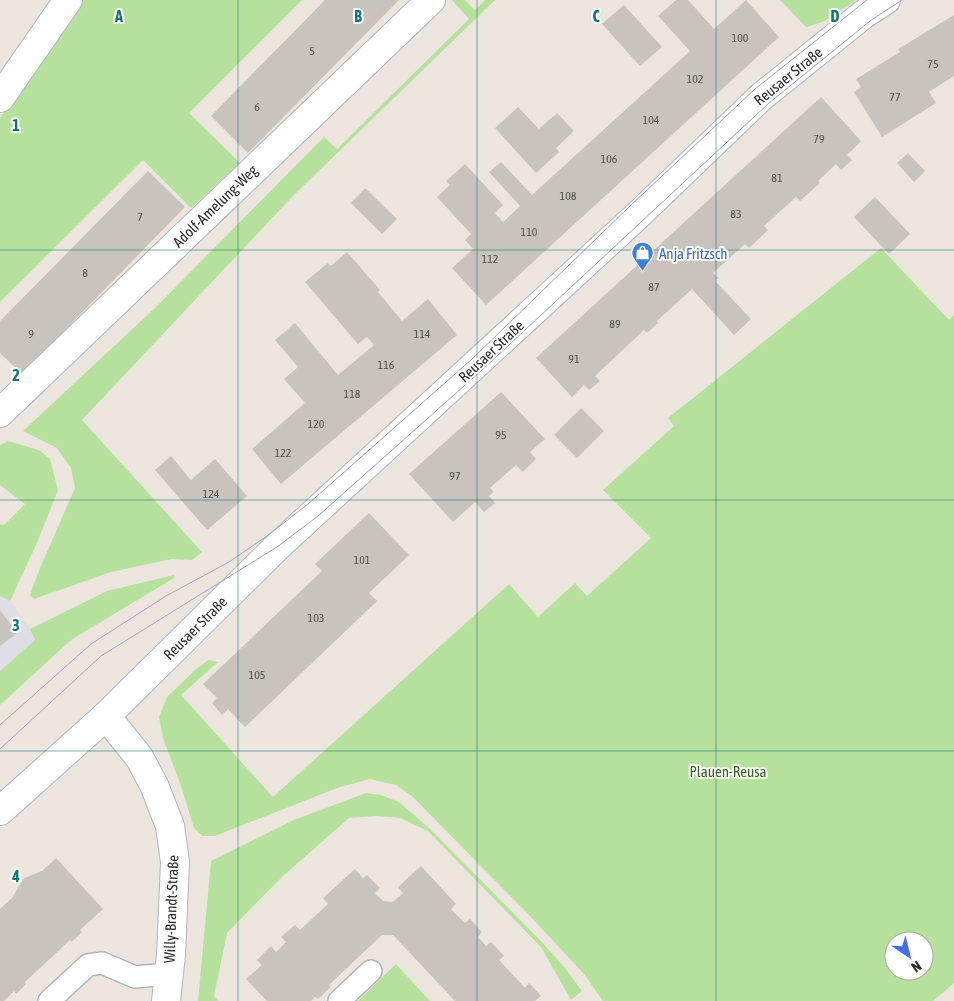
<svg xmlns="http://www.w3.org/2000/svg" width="954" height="1001" viewBox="0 0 954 1001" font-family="'Asap Condensed',sans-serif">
<rect width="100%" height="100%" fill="#ece5dd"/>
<!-- industrial -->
<path fill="#dfdde5" d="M0 596 10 601 30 629 35 640 0 671Z"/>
<!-- green -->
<path fill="#b6e19c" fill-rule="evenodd" d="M78 0H302L189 113 240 163 191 208 143 160 0 302V118L42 61Z
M452 0H465L475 10 485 0H495L292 197 82 420 202 552 192 560 171 559 111 572 34 599 30 595 40 568 75 488 71 468 57 448 23 431 155 308 324 137 337 149 469 19Z
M780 0H856L823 22 806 27Z
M881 248 949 320 954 315V983L933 1001H603L584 974 530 916 413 797 396 785 370 779 337 788 215 836H202L194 828 181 786 163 738 159 717 167 697 195 670 208 660 218 662 181 695 273 797 509 584 538 617 575 583 587 596 651 538 603 490 674 426 668 418ZM894 941H924V971H894Z
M8 441 39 450 50 459 58 490 36 545 10 601 0 596V524L4 525 25 504 0 485V445Z
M174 575V578L71 640 0 705V671L35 640 30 629 107 591Z
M366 793 381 795 399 802 429 828 541 941 565 968 582 991 571 1000 541 947 428 831 400 818 376 816 349 818 283 876 227 933 214 996 218 1001H198L211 861 294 820Z
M396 964 430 1001H358Z"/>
<!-- building -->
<path fill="#c8c3bc" d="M325 0H399L248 153 211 116Z
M676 0H688L714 29 746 0 779 37 486 305 452 268 473 249 465 240 471 234 437 197 450 185 446 181 465 164 503 205 495 213 503 222 520 206 489 172 501 162 532 195 690 51 658 16Z
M624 5 662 47 640 66 602 24Z
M954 15V76L929 92 936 103 882 137 854 92 861 87 856 79 900 52 898 49Z
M821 97 861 141 847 155 852 160 841 170 836 164 818 181 820 183 800 201 796 197 764 226 768 230 749 248 745 244 713 273 718 278 715 281 751 319 734 335 692 289 657 321 658 323 647 333 644 330 595 376 600 381 589 390 584 385 572 397 536 358Z
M518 107 539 129 557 113 574 131 556 148 559 152 536 173 495 128Z
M908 153 925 171 914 182 897 163Z
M148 171 185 207 22 374 0 353V321Z
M365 188 397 219 382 234 351 203Z
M875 197 910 234 889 254 854 217Z
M347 252 380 290 378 292 402 321 428 299 457 335 281 484 252 449 305 403 284 379 298 367 275 340 295 323 338 375 374 345 367 337 358 344 305 282 328 263 331 266Z
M501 392 545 439 530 452 536 459 523 472 516 465 490 488 494 492 489 496 495 503 484 512 475 502 453 522 409 474Z
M581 408 604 431 577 458 554 435Z
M171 456 191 480 215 459 247 496 207 530 155 470Z
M369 513 409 555 369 593 377 601 245 727 228 709 222 715 212 703 217 698 203 684 322 571 315 564Z
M0 610 17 633 0 646Z
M56 858 103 909 80 930 82 932 77 937 71 942 70 940 25 982 26 984 16 994 14 991 4 1001H0V909L12 898 24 878 42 871Z
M421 866 456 904 451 909 465 923 470 919 482 932 478 937 486 946 491 942 504 956 499 960 525 988 529 983 541 996 535 1001H455L393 935H382L329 985 331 987 318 999 315 997 311 1001H267L246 979 262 965 257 960 271 946 276 952 286 942 281 937 295 925 300 930 328 904 323 898 355 869 363 878 367 875 380 888 375 893 383 901 393 902 403 893 398 887Z"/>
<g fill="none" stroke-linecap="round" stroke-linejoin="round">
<defs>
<path id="lane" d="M49 1001 88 965 102 963 135 977 168 974
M339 1001 371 971"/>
<path id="street" d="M0 98 68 0
M0 413 431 0
M106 716 139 757 154 785 170 826 175 862 171 955 166 1001"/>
<path id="secondary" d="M0 811 106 716 277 547 638 215 761 97 864 14 886 0"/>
</defs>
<!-- lane casing -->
<use href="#lane" stroke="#b1b4be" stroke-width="24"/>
<!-- street casing -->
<use href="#street" stroke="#b1b4be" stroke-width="30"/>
<!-- secondary casing -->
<use href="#secondary" stroke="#b1b4be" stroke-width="30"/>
<!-- lane -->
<use href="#lane" stroke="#fff" stroke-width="21"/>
<!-- street -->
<use href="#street" stroke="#fff" stroke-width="28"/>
<!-- secondary -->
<use href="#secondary" stroke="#fff" stroke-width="28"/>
<!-- tram -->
<path stroke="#a0a4b4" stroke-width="1" d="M0 725 91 644 166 596 229 562 267 536 308 504 472 359 630 206 755 89 867 0
M0 749 101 656 277 547 318 516 482 370 769 103 870 21 902 0"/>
</g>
<!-- grid -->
<path fill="none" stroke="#0f766e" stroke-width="1" stroke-opacity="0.55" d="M238 0V1001M477 0V1001M716 0V1001M0 250H954M0 500H954M0 751H954"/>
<!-- icons -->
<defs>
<symbol id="shop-pin" viewBox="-11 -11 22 30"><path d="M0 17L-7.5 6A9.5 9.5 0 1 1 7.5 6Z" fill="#3f7fe0" stroke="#fff"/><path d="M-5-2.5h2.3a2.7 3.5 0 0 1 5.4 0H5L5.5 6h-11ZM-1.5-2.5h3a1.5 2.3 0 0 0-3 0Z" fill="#fff"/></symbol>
</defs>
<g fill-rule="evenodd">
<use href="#shop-pin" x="630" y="240" width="25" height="34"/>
</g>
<g text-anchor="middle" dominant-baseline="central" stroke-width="4" stroke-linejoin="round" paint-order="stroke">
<!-- number labels -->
<g font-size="12" fill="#52514f">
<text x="740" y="38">100</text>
<text x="312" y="51">5</text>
<text x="933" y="64">75</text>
<text x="695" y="79">102</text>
<text x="895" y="97">77</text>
<text x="257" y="107">6</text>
<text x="651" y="120">104</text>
<text x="819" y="139">79</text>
<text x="609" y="159">106</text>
<text x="777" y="178">81</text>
<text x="568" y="196">108</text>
<text x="736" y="214">83</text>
<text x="140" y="217">7</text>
<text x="529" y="232">110</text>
<text x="490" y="259">112</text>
<text x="85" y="273">8</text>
<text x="654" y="287">87</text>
<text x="615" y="324">89</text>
<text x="31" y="334">9</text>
<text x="422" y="334">114</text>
<text x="574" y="359">91</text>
<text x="386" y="365">116</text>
<text x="352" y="394">118</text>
<text x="316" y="424">120</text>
<text x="501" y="435">95</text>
<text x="283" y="453">122</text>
<text x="455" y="476">97</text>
<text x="211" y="494">124</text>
<text x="362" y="560">101</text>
<text x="316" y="618">103</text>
<text x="257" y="675">105</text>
</g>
<!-- street labels -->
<g font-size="15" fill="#2b2b2b" stroke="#fff">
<text transform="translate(788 76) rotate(-39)">Reusaer Straße</text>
<text transform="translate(215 206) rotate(-44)">Adolf-Amelung-Weg</text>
<text transform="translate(491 351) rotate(-43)">Reusaer Straße</text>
<text transform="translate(195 628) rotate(-45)">Reusaer Straße</text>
<text transform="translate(171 909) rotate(-88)">Willy-Brandt-Straße</text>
</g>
<!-- shop labels -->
<g font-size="15" fill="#366cbe" stroke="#fff" text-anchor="start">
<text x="659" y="253">Anja Fritzsch</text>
</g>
<!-- park labels -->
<g font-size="15" fill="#2f651d" stroke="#fff">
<text x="728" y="771">Plauen-Reusa</text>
</g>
</g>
<g font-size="16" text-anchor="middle" font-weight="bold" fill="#0f766e" stroke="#fff" stroke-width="4" stroke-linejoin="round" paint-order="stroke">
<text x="119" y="22">A</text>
<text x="358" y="22">B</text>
<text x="596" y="22">C</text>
<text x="835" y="22">D</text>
<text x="16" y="131">1</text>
<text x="16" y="381">2</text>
<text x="16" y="631">3</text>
<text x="16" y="882">4</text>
</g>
<!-- north arrow -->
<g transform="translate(909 956) rotate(145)"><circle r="24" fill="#ffffff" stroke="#aaaaaa"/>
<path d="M0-4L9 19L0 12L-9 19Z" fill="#436cf3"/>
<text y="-8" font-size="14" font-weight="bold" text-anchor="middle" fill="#2b2b2b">N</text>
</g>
</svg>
